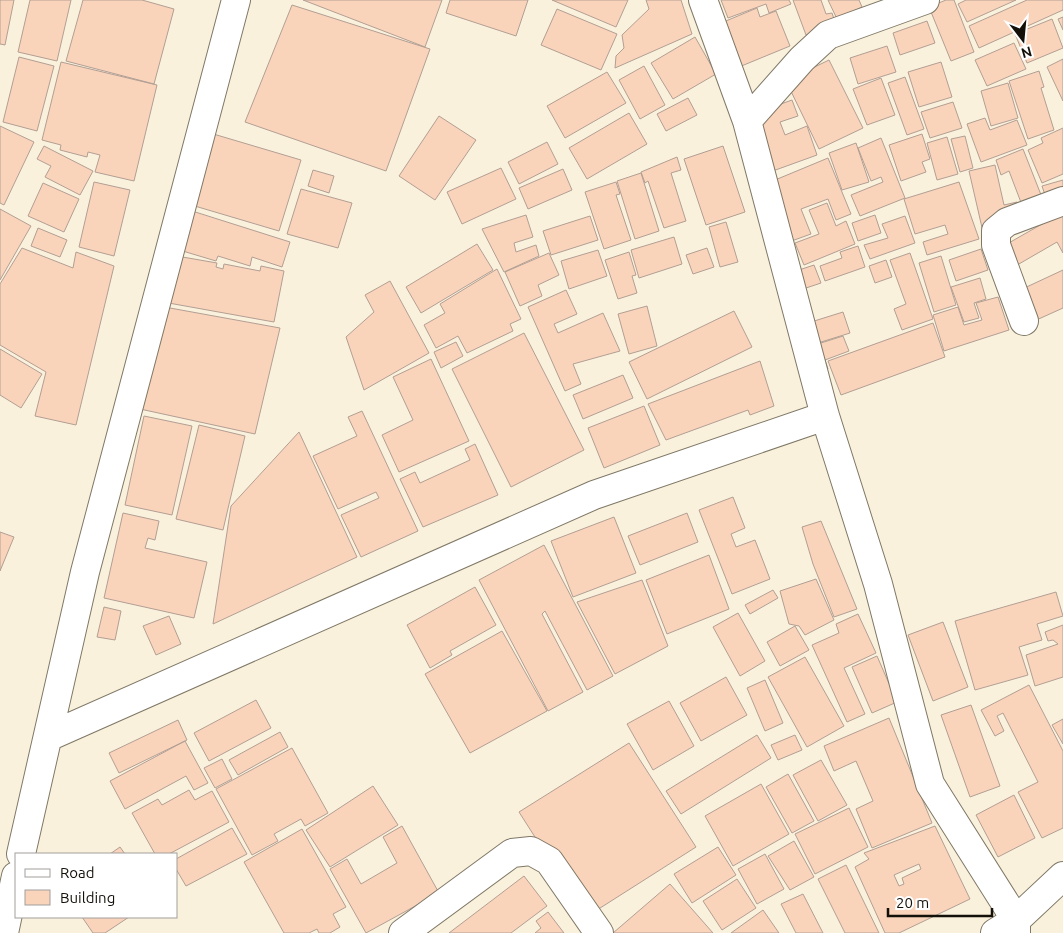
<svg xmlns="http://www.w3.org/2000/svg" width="1063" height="933" viewBox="0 0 1063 933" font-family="Ubuntu,sans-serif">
<rect width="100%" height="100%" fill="#faf1dd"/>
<!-- building -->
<path fill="#fad3bb" stroke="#b29f93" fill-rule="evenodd" d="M0 0H14L5 45 0 44Z
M30 0H71L57 61 18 52Z
M83 0H142L174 9 154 84 66 61Z
M303 0H442L425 47Z
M450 0H528L516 36 446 13Z
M552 0H628L616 27Z
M646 0H681L692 34 615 68 616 56 624 48 622 35 649 9Z
M721 0H789L791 4 769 13 766 4 728 18Z
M793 0H821L826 14 832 13 836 25 806 35Z
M828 0H859L862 7 837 19Z
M946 0H954L974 52 951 61 929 7Z
M966 0H1016L967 22 958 4Z
M1027 0H1063V10L979 48 969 26Z
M292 5 430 49 386 171 245 122Z
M757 8 760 17 776 11 790 46 739 67 721 23Z
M557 9 617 34 601 70 541 45Z
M1063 17V30L1058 19Z
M1052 19 1063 48 1027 63 1015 34Z
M927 21 935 43 900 55 893 33Z
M695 37 716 74 673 99 651 63Z
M1014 43 1026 69 987 86 975 60Z
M887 46 896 72 858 84 850 58Z
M19 57 54 66 37 131 3 122Z
M1063 59V101L1047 67Z
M829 60 863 128 819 149 786 81Z
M61 62 157 85 134 181 95 172 100 155 88 152 87 157 60 150 61 145 42 140Z
M941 62 952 97 919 107 908 72Z
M644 66 665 105 640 119 619 80Z
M1039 71 1044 87 1041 88 1054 130 1028 139 1009 81Z
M607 72 626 103 565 138 547 106Z
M905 77 924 129 907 135 888 83Z
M881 78 895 115 867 125 853 89Z
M1008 83 1018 118 991 126 981 91Z
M688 98 697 115 666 131 657 114Z
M792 100 798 116 780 122 785 135 807 126 817 155 770 172 750 115Z
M953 102 962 128 930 138 921 112Z
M629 113 647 144 587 179 569 148Z
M439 116 476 140 435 200 399 176Z
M985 118 990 130 1017 120 1027 145 981 162 967 124Z
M0 126 34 142 4 205 0 203Z
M1063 128V174L1042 183 1028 150 1043 143 1041 138Z
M210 133 301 160 279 231 188 204Z
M922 134 930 159 922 162 926 172 901 181 889 145Z
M965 136 973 168 960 172 951 139Z
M947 137 958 174 937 180 927 143Z
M881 138 905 198 860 216 851 195 883 182 881 177 871 181 858 148Z
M547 142 558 164 519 184 508 162Z
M856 143 869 182 842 190 829 153Z
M44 146 93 171 80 195 45 177 51 166 37 159Z
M723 146 745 212 706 225 684 159Z
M1023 149 1045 205 1025 213 1009 171 1001 175 996 160Z
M677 157 681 170 671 173 686 221 664 228 648 181 645 183 641 172Z
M828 158 851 214 836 220 828 199 801 209 811 234 786 243 763 185Z
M995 165 1004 205 1017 202 1022 222 983 232 969 171Z
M501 168 516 199 462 224 447 192Z
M563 169 572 190 528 209 519 188Z
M313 170 334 176 329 193 308 186Z
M641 173 659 231 635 239 617 181Z
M1063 180V197L1047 201 1042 186Z
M94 182 130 190 114 256 79 247Z
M616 182 620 194 616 195 631 240 604 249 585 192Z
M959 182 979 239 927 255 923 242 948 234 945 225 915 234 904 199Z
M43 183 79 199 64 232 28 216Z
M301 189 352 203 338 248 287 234Z
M827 203 836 226 846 221 855 244 804 265 795 243 819 234 809 210Z
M0 209 31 226 0 280Z
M189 210 290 242 282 267 252 257 250 266 218 256 216 261 176 249Z
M1063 212V253L1057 242 1012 268 1000 248Z
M526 215 533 237 514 243 516 252 536 245 539 256 504 272 482 229Z
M875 215 881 233 858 241 852 223Z
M590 216 598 240 551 255 543 231Z
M905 216 915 243 870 259 864 245 888 238 882 224Z
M726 222 738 262 720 267 709 227Z
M38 228 67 240 60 257 31 246Z
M674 237 682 264 639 278 631 250Z
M477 244 493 270 421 313 406 287Z
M858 246 865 267 825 281 820 266 842 258 840 252Z
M22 248 73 268 76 252 114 266 76 425 35 416 46 372 0 345V284Z
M707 248 714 267 693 274 686 255Z
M981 249 988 270 956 281 949 260Z
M598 250 607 276 569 289 561 261Z
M629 252 636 275 632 276 637 293 618 299 605 260Z
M549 253 559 275 538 285 542 296 520 306 505 272Z
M910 253 933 319 902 330 894 309 906 304 890 260Z
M171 255 217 263 216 267 223 269 224 264 260 271 261 266 284 271 274 322 163 302Z
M941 256 956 305 934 312 919 263Z
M886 260 892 277 875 283 869 266Z
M814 265 821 283 803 289 796 271Z
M497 269 521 319 510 324 513 331 467 353 458 336 436 348 424 325 445 313 440 304Z
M1063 270V308L1032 322 1018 291Z
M980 278 986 299 974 303 979 318 964 322 951 287Z
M390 281 429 353 364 390 346 337 374 312 365 295Z
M566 290 577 314 554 324 558 333 603 313 620 351 573 364 581 384 565 391 528 307Z
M998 297 1009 330 944 351 933 315 958 307 964 325 982 320 976 303Z
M159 306 280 328 255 434 140 409Z
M647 306 657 346 629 354 618 314Z
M734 311 752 347 647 399 629 362Z
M843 312 850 333 818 343 811 322Z
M933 323 945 357 841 395 828 361Z
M524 333 584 450 511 487 452 369Z
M843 336 849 351 825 360 828 369 814 374 805 348Z
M456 342 463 356 441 368 434 352Z
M0 349 42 374 21 408 0 395Z
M431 359 469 441 399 472 382 435 413 420 393 377Z
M760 361 774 406 750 415 748 410 666 440 648 404Z
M623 375 633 398 583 419 573 395Z
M644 406 660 445 604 468 588 428Z
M362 411 418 531 361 557 341 515 379 498 376 492 338 509 313 456 357 436 348 417Z
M144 416 192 426 172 515 125 505Z
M199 425 245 436 223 530 176 519Z
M299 432 357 557 213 624 231 506Z
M475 444 498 495 423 527 400 479 415 472 420 483 470 460 465 449Z
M733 497 745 528 731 534 736 547 755 540 770 579 732 594 699 510Z
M123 513 159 521 155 540 148 538 145 548 207 562 194 618 104 598Z
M687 513 698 542 640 565 628 536Z
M614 517 636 573 573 597 551 541Z
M821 521 857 609 834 617 813 564 802 527Z
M0 532 14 537 0 571Z
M544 545 613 676 587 690 545 611 542 614 583 692 548 711 479 580Z
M709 555 729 609 667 634 646 580Z
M816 579 834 620 805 635 799 626 789 624 780 591Z
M642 580 668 646 615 674 577 602Z
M475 587 496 625 450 651 452 655 430 668 407 625Z
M773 590 778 598 750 614 745 605Z
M1056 592 1063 616 1037 624 1042 640 1019 647 1028 675 975 690 955 621Z
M104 607 121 611 115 640 97 637Z
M738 613 765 661 740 676 713 627Z
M858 614 876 653 844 668 865 714 847 722 812 645 839 633 836 624Z
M169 616 181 644 156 655 143 626Z
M943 622 968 687 933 701 908 635Z
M1063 625V677L1035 686 1026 655 1058 644 1053 640 1048 641 1045 632Z
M795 626 809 650 780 666 767 642Z
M502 631 547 711 470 753 425 674Z
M877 656 897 702 872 713 852 667Z
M805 657 844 726 807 747 768 677Z
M726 677 747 715 701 741 680 703Z
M765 680 783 723 765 731 747 688Z
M1029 685 1063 751V828L1042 838 1018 792 1038 782 1003 713 997 716 1004 731 995 736 981 710Z
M256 700 271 728 209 761 194 733Z
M669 701 694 746 653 770 627 724Z
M971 705 1000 786 970 797 941 715Z
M889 718 932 823 872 848 856 809 873 801 856 761 834 771 824 746Z
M1063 719V744L1052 725Z
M178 720 187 740 119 773 109 753Z
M280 732 288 747 238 775 229 760Z
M757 735 771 758 681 814 666 791Z
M795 735 802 750 778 760 771 745Z
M185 741 208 783 194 790 186 776 125 809 110 781Z
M629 743 696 847 586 917 519 812Z
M292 748 328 813 305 826 301 819 274 834 278 841 252 855 216 789Z
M222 759 232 779 215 788 204 768Z
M821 760 847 805 818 821 793 775Z
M788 774 814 821 792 833 766 787Z
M761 784 789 834 733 866 705 816Z
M373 786 398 825 330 867 306 830Z
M189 790 195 800 212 791 229 822 169 854H155L132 813 158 799 162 805Z
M1014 795 1035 838 998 857 976 815Z
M849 808 868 847 815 874 795 834Z
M402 826 439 893 366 933 330 869 347 859 361 884 397 863 383 837Z
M935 826 970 899 899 933H885L855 867 869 859 864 853ZM919 864 921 869 902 878 904 884 899 886 894 875Z
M232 828 247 854 186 886 176 869V859Z
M302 829 346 907 333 914 340 927 330 933H319L317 929 309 933H284L244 862Z
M794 841 814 877 790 890 768 856Z
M120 847 125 854H110Z
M718 847 736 875 692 903 674 874Z
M765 854 784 889 757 904 738 869Z
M846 865 879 933H845L818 879Z
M524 876 547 906 511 933H449Z
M737 879 756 908 722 930 703 901Z
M670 884 713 933H613Z
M803 894 823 933H796L781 904Z
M763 910 779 933H731Z
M548 912 564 933H535L541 928 536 921Z
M82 917H129L105 933H93Z"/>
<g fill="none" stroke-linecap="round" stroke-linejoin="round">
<defs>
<path id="minor" d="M703 0 747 121 825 416 878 584 930 784 1016 920V933
M747 121 802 59 828 35 925 0
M1024 321 996 245V231L1007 222 1063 201
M48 737 594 495 825 416
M21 854 85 572 236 0
M4 933 16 876
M403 933 512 853 531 851 549 861 599 933
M995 933 1016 920 1063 876"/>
</defs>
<!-- minor casing -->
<use href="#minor" stroke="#7f7866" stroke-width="30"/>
<!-- minor -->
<use href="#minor" stroke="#fff" stroke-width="28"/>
</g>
<!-- legend -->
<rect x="15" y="853" width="162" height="65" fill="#ffffff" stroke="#a19f9d"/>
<rect x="25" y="869" width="25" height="8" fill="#ffffff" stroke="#a19f9d"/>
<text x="60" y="878" font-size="15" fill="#131009">Road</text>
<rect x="25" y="890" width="25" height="15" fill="#fad3bb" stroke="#a19f9d"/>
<text x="60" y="903" font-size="15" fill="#131009">Building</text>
<!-- north arrow -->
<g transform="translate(1023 40) rotate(164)" stroke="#ffffff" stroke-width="4" paint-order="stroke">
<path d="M0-4L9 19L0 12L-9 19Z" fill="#131009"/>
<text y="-8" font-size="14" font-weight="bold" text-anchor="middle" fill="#131009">N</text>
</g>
<!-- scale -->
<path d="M888 908v8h104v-8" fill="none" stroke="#131009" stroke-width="2.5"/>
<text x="896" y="908" font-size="15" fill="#131009" stroke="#ffffff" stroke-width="4" paint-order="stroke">20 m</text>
</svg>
